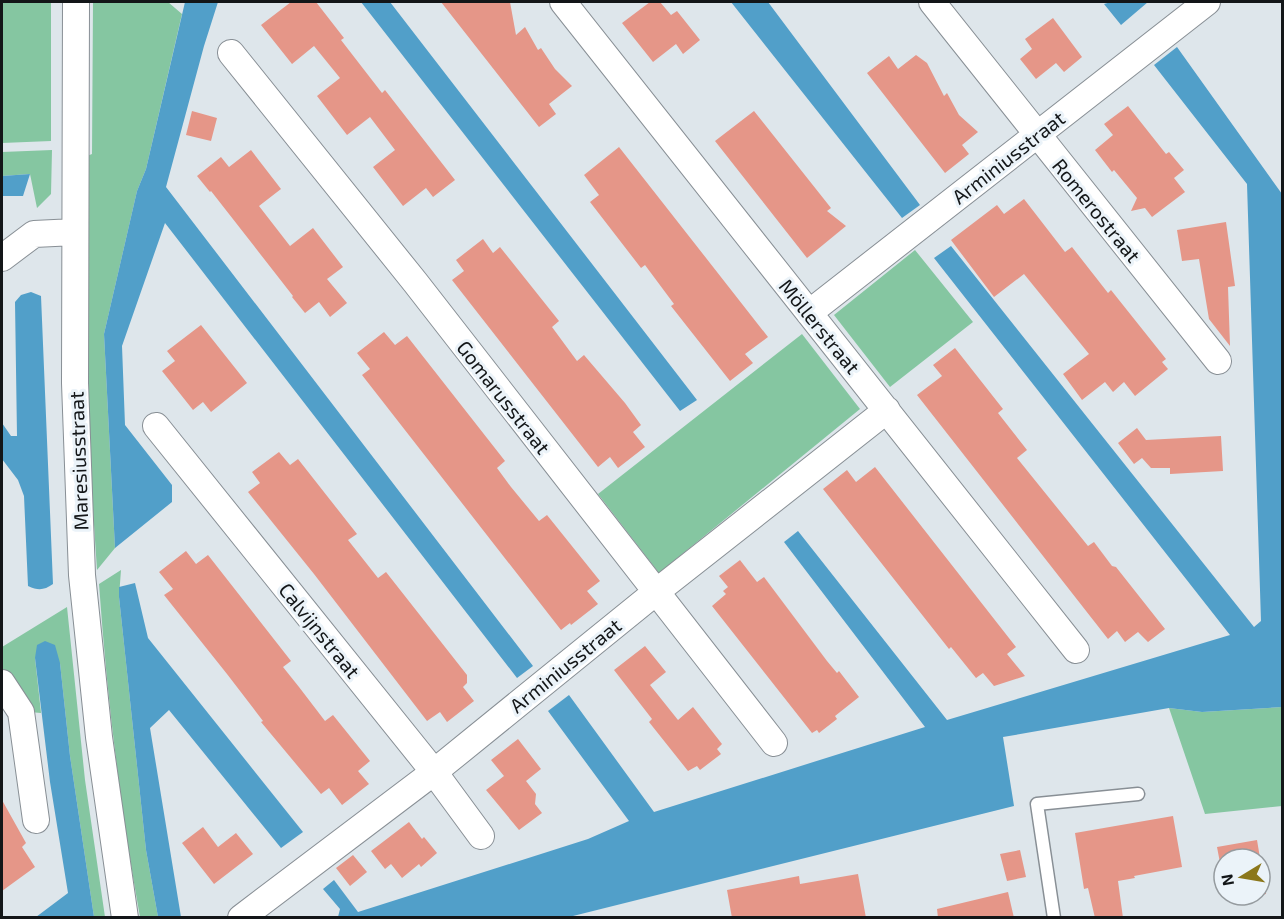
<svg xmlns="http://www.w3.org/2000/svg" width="1284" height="919" viewBox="0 0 1284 919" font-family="'Exo 2',sans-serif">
<rect width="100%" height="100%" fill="#dee6eb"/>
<!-- green -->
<path fill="#85c6a1" d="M2 2H51V141L2 143Z
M93 2H168L182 14 146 169 137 191 104 334 115 548 97 570 91 479 87 385V156L92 154Z
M52 150 51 194 37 208 30 174 2 176V152Z
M915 250 973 322 890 387 834 315Z
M802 334 860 409 659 573 598 494Z
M121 570 119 597 146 850 158 917H140C120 807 107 696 99 584Z
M67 607 85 780 105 917H94L70 756 60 663 35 658 41 713 29 712 2 671V647Z
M1282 707V806L1205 814 1169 708 1202 712Z"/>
<!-- water -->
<path fill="#519fc9" d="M185 2H218L204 46 166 187 533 666 517 678 165 223 122 346 125 425 172 485V502L115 548 104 334 137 191 146 169Z
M361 2H390L697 400 680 411Z
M731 2H768L920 205 902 218Z
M1111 2H1148L1121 25 1104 4Z
M1177 47 1282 194V707L1202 712 1169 708 1003 737 1014 806 569 917H338L340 909 323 889 334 880 358 912 588 839 629 821 548 711 569 695 654 812 925 727 784 542 798 531 947 720 1230 635 934 258 951 246 1254 627 1261 621 1247 184 1154 65Z
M30 174 23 196H2V176Z
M31 292 41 296 53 584C44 590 39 591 28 586L24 496 18 480 2 459V423L11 436H17L15 302 21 295Z
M135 583 148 638 303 832 281 848 169 710 150 728 181 917H158L146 850 119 597V587Z
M45 641 55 645 60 663 70 756 94 917H36L68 893 50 782 35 658 37 645Z"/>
<!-- building -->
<path fill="#e59688" d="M291 2H316L344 38 341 40 382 93 385 90 455 180 433 197 426 188 403 206 373 167 395 150 370 117 347 135 317 96 340 78 314 46 292 64 261 25Z
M441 2H510L516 35 525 27 538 50 541 48 555 69 572 86 549 104 556 114 539 127Z
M650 2H660L671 15 677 11 700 40 683 54 676 44 653 62 622 23Z
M1053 18 1082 57 1064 72 1056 63 1036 79 1020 59 1032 49 1025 39Z
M916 55 927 63 944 96 947 93 959 115 978 132 962 145 969 154 945 173 867 73 889 56 898 69Z
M1128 106 1166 154 1169 152 1184 170 1174 178 1185 192 1152 217 1145 208 1131 211 1137 198 1114 170 1112 172 1095 150 1113 135 1104 124Z
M192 111 217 118 211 141 186 135Z
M754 111 831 208 827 211 846 226 807 258 715 141Z
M619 147 768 337 745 354 753 363 730 381 671 306 674 304 645 265 641 268 590 202 599 195 584 175Z
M251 150 281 189 259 206 290 246 313 228 343 267 327 279 347 303 330 317 319 302 305 313 292 297 293 296 211 191 210 192 197 176 221 157 229 167Z
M1024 199 1065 252 1072 247 1108 293 1111 290 1166 359 1162 362 1168 369 1135 396 1124 382 1113 392 1105 382 1082 400 1063 374 1089 354 1024 274 994 297 951 240 997 205 1004 214Z
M1226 222 1235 286 1228 287 1230 346 1209 319 1199 259 1182 261 1177 230Z
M483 239 493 253 500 247 559 321 552 327 577 361 584 355 625 403 641 425 633 432 645 447 618 468 610 457 598 467 452 280 464 271 456 260Z
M201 325 247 383 211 412 203 402 193 410 162 371 175 361 167 351Z
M384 332 395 345 407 336 505 461 497 468 511 487 539 521 547 515 600 581 587 591 598 604 571 625 570 623 561 630 362 375 370 369 357 353Z
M955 348 1003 409 998 413 1027 450 1017 458 1088 546 1094 542 1112 566 1116 567 1165 629 1148 642 1138 632 1125 642 1117 631 1108 639 917 395 942 376 933 365Z
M1137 428 1146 440 1221 436 1223 471 1170 474V468H1151L1142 458 1134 464 1118 443Z
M279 452 290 465 298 459 357 534 348 540 378 578 386 572 467 675V683L463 687 474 701 447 722 440 712 427 721 314 574 248 492 260 483 252 472Z
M875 467 1016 647 1007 654 1025 676 994 686 983 673 976 678 951 647 949 649 823 489 847 470 856 482Z
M186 551 196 564 208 555 291 661 283 667 299 687 325 721 333 715 370 761 358 771 369 784 342 805 329 788 321 794 261 722 263 721 227 674 164 595 173 589 159 572Z
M740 560 757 582 764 577 827 661 837 673 839 671 859 697 835 716 837 719 819 733 817 730 812 733 712 606 726 594 723 591 728 587 719 576Z
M645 646 666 672 650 685 678 720 693 707 722 744 717 749 721 754 700 770 697 766 688 771 649 722 652 719 614 670Z
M518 739 541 769 526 781 536 794 535 804 542 813 519 830 486 790 504 776 491 760Z
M2 800 26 843 22 847 35 867 2 891Z
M1173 816 1182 867 1134 876 1135 878 1118 881 1123 918H1095L1088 888 1084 889 1075 833Z
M409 822 422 839 424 837 437 853 421 867 419 864 402 878 391 864 385 869 371 851Z
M203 827 218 847 236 833 253 854 214 884 182 843Z
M1257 840 1266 894 1241 898V895H1260V859H1224V868H1221L1217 847Z
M1020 850 1026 877 1007 881 1000 854Z
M353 855 367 872 350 886 336 868Z
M858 874 866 918H732L727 890 799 876 800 884Z
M1008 892 1014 918H938L937 909Z"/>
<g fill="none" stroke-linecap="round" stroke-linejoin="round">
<defs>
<path id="service" d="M1054 918 1037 804 1138 794"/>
<path id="minor" d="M76 2 75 383 82 575 99 737 125 918
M563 2 1076 650
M932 2 1218 361
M231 53 415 282 774 743
M2 258 34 234 75 232
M809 313 1207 2
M156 426 434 772 481 836
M2 683 21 712 36 820
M241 918 434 772 656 592 887 410"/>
</defs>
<!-- service casing -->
<use href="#service" stroke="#888f95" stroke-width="15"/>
<!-- minor casing -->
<use href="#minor" stroke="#888f95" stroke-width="28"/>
<!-- service -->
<use href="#service" stroke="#fff" stroke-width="12"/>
<!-- minor -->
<use href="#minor" stroke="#fff" stroke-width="26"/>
</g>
<g text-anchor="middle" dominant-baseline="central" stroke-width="6" stroke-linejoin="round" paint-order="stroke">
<!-- street labels -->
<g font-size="20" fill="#131618" stroke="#ebf3f9">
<text transform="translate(1008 157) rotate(-38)">Arminiusstraat</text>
<text transform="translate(1097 210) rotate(51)">Romerostraat</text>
<text transform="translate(820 326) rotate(51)">Möllerstraat</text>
<text transform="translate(504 397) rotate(52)">Gomarusstraat</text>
<text transform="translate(78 461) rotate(-92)">Maresiusstraat</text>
<text transform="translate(320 630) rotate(51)">Calvijnstraat</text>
<text transform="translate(565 665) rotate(-39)">Arminiusstraat</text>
</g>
</g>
<!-- border -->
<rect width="1284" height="919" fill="none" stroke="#131618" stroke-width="6"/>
<!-- north arrow -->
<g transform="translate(1242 877) rotate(259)"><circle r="28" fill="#ebf3f9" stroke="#959b9f" stroke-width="1.5"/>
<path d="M0-4.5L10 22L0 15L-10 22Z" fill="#8b771b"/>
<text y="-9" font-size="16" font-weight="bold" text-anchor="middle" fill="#131618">N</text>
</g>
</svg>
